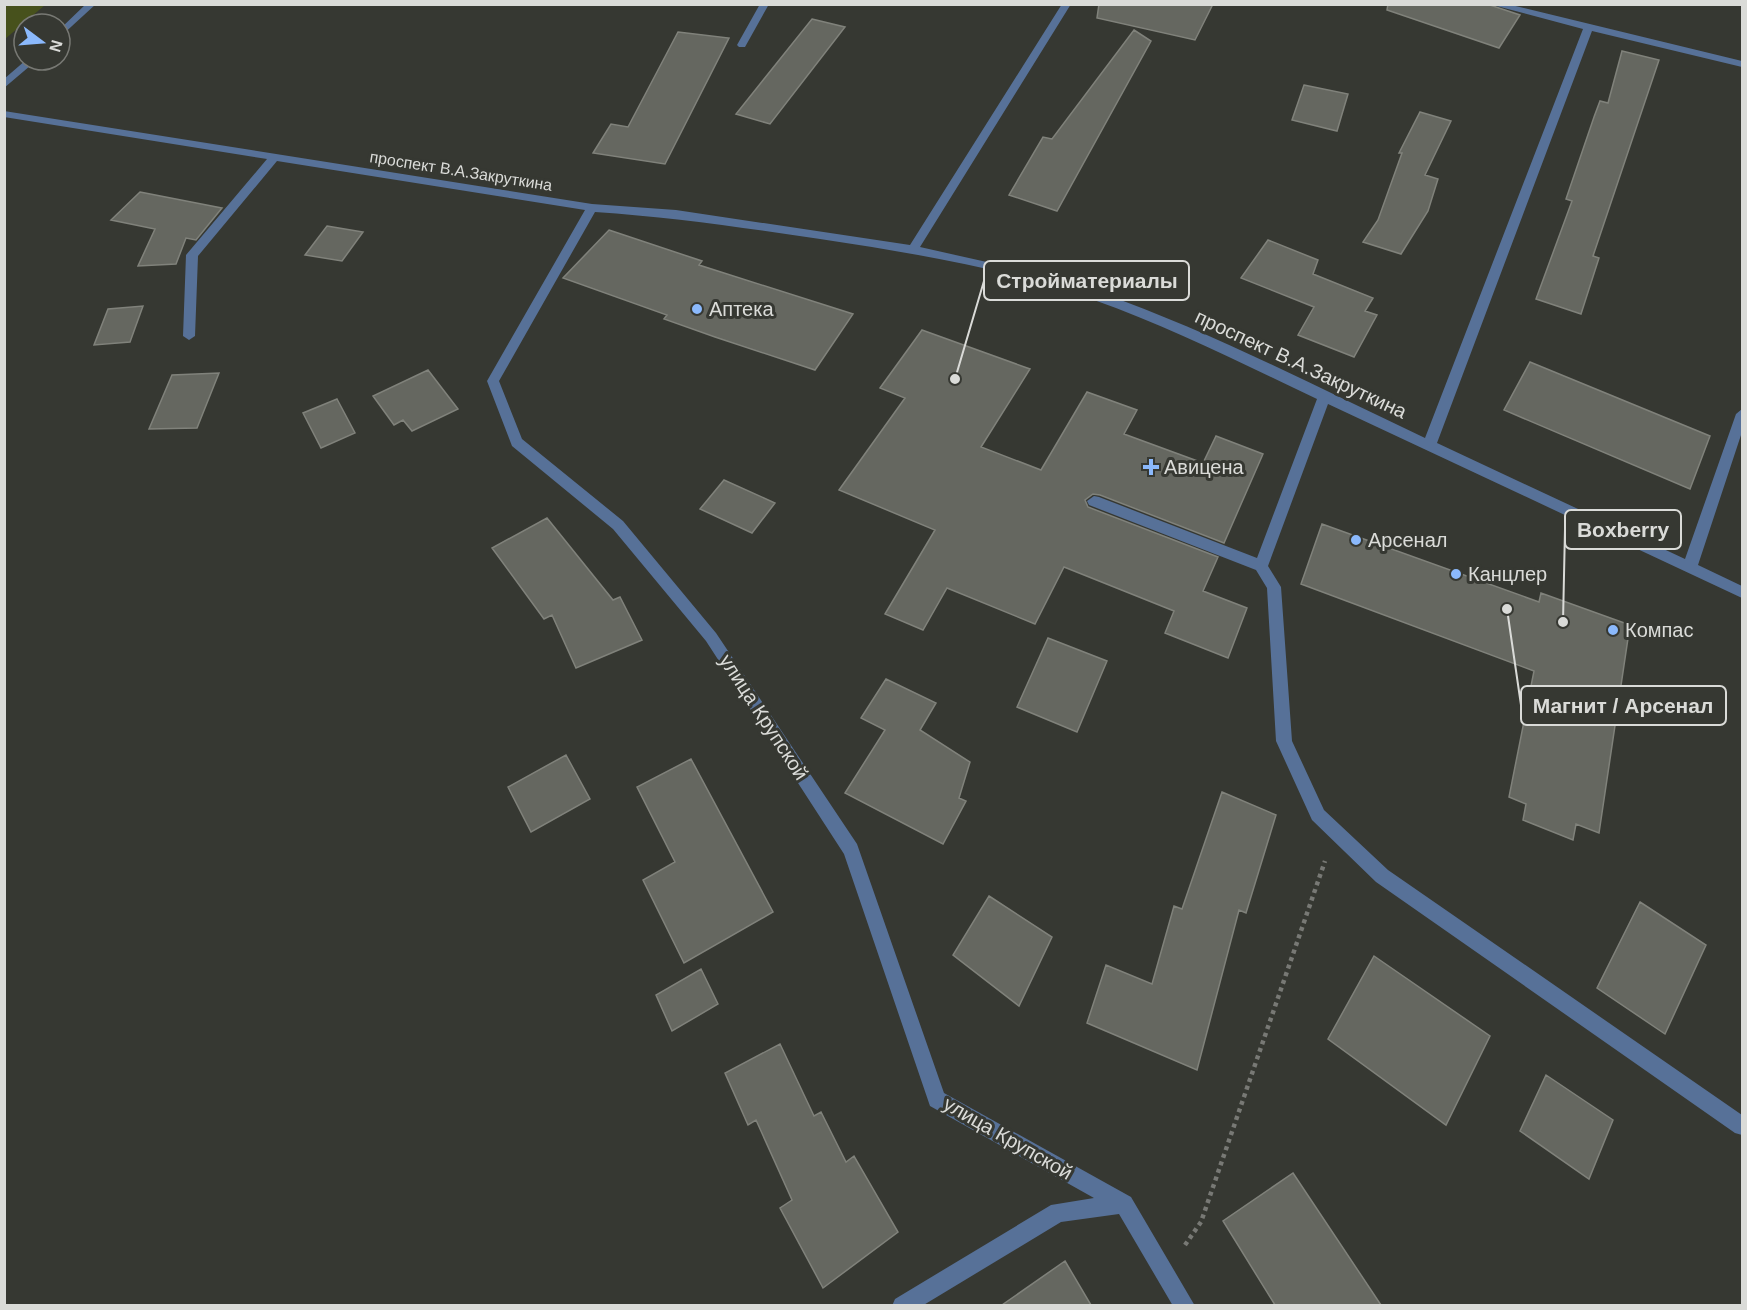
<svg xmlns="http://www.w3.org/2000/svg" width="1747" height="1310" viewBox="0 0 1747 1310" font-family="Arial,sans-serif">
<rect width="100%" height="100%" fill="#363832"/>
<!-- green -->
<path fill="#47511c" d="M5 4H45V5L5 39Z"/>
<!-- building -->
<path fill="#656760" stroke="#80827b" stroke-width="1.5" d="M1099 4H1213L1195 40 1097 18Z
M1388 4H1487L1520 15 1499 48 1387 10Z
M812 19 845 27 770 124 736 114Z
M1134 30 1151 41 1057 211 1009 195 1043 137 1052 139Z
M678 32 729 38 665 164 593 153 611 124 628 127Z
M1622 51 1659 60 1593 256 1599 258 1581 314 1536 299 1572 201 1566 199 1594 117 1600 101 1608 103Z
M1304 85 1348 94 1337 131 1292 120Z
M1420 112 1451 121 1425 175 1438 179 1428 211 1401 254 1363 242 1378 220 1402 153H1399Z
M140 192 222 208 196 240 186 238 176 264 138 266 155 229 111 220Z
M327 226 363 232 342 261 305 255Z
M609 230 702 261 699 265 853 314 815 370 715 337 664 319 667 315 563 278Z
M1268 240 1318 260 1313 274 1373 298 1365 311 1377 315 1354 357 1298 335 1314 307 1241 278Z
M143 306 130 342 94 345 108 309Z
M922 330 1030 369 981 447 1041 470 1087 392 1137 410 1124 434 1203 463 1216 436 1263 454 1224 543 1100 495 1093 494 1085 500 1088 507 1218 557 1203 591 1247 608 1228 658 1165 633 1174 611 1064 567 1035 624 947 588 923 630 885 614 935 530 839 490 905 398 880 388Z
M1530 362 1710 436 1690 489 1504 410Z
M428 370 458 409 412 431 403 420 394 425 373 396Z
M219 373 197 428 149 429 172 375Z
M337 399 355 433 321 448 303 413Z
M724 480 775 503 752 533 700 509Z
M547 518 613 600 620 597 642 640 576 668 552 615 544 619 492 548Z
M1322 524 1539 602 1541 593 1630 625 1599 833 1576 824 1573 840 1523 820 1526 804 1509 797 1534 671 1301 584Z
M1048 638 1107 661 1077 732 1017 707Z
M886 679 936 703 920 730 970 762 959 798 966 801 943 844 845 793 885 730 861 718Z
M566 755 590 799 531 832 508 787Z
M691 759 773 912 684 963 643 880 675 862 637 787Z
M1222 792 1276 815 1246 913 1239 910 1197 1070 1087 1023 1106 965 1152 984 1174 906 1182 909Z
M989 896 1052 937 1019 1006 953 955Z
M1640 902 1706 945 1665 1034 1597 988Z
M1374 956 1490 1036 1446 1125 1328 1039Z
M701 969 718 1004 672 1031 656 995Z
M780 1044 814 1116 821 1112 846 1162 854 1156 898 1232 823 1288 780 1208 792 1200 756 1120 748 1125 725 1073Z
M1546 1075 1613 1120 1589 1179 1520 1131Z
M1293 1173 1381 1305H1275L1223 1221Z
M1065 1261 1091 1305H1002Z"/>
<g fill="none" stroke-linecap="round" stroke-linejoin="round">
<!-- path -->
<path stroke="#787975" stroke-width="4.5" stroke-dasharray="4 4" stroke-linecap="butt" d="M1185 1245 1201 1222 1325 861"/>
<!-- minor -->
<path fill="#577198" fill-rule="evenodd" d="M86 4H96L60 37V29Z
M760 4H769L745 47H739L737 45Z
M1062 4H1071L920 247C981 261 1042 273 1101 293 1212 332 1319 388 1425 438L1583 29 1489 4H1507L1742 61V67L1592 31 1437 443 1685 559 1736 414 1742 409V432L1698 565 1742 586V598L1328 404 1268 566 1281 587 1292 741 1324 810 1388 870 1742 1115V1135L1735 1133 1376 882 1312 820 1276 741 1267 588 1256 570 1089 505 1087 501 1094 496 1099 497 1257 558 1317 399C1243 364 1170 327 1094 300 1006 268 912 253 820 239 745 228 671 217 595 212L499 381 522 439 623 521 716 633 857 844 944 1093 1131 1197 1195 1306H1173L1119 1214 1061 1222 922 1306H892L895 1299 1051 1205 1094 1198 930 1106 844 854 706 641 613 529 512 446 487 381 585 210 277 161 198 256 195 336 189 340 183 336 186 255 267 159 4 117V111L592 204 676 210 910 245Z
M26 60H37L4 88V79Z"/>
</g>
<!-- markers -->
<g fill="#8bb9fc" stroke="#363832" stroke-width="2">
<circle cx="697" cy="309" r="6"/>
<path d="M1148 458h6v6h6v6h-6v6h-6v-6h-6v-6h6z"/>
<circle cx="1356" cy="540" r="6"/>
<circle cx="1456" cy="574" r="6"/>
<circle cx="1613" cy="630" r="6"/>
</g>
<g text-anchor="middle" dominant-baseline="central" stroke-width="6" stroke-linejoin="round" paint-order="stroke">
<!-- far-street labels -->
<g font-size="16" fill="#dadbd8" stroke="#363832">
<text transform="translate(461 171) rotate(9)">проспект В.А.Закруткина</text>
</g>
<!-- poi labels -->
<g font-size="20" fill="#dadbd8" stroke="#363832" text-anchor="start">
<text x="709" y="309">Аптека</text>
<text x="1164" y="467">Авицена</text>
<text x="1368" y="540">Арсенал</text>
<text x="1468" y="574">Канцлер</text>
<text x="1625" y="630">Компас</text>
</g>
<!-- street labels -->
<g font-size="20" fill="#dadbd8" stroke="#363832">
<text transform="translate(1301 364) rotate(25)">проспект В.А.Закруткина</text>
<text transform="translate(764 717) rotate(57)">улица Крупской</text>
<text transform="translate(1008 1138) rotate(30)">улица Крупской</text>
</g>
</g>
<!-- callouts -->
<path fill="none" stroke="#dadbd8" stroke-width="2" d="M955 379L984 281M1563 622L1565 529M1507 609L1521 705"/>
<g fill="#dadbd8" stroke="#363832" stroke-width="2">
<circle cx="955" cy="379" r="6"/>
<circle cx="1563" cy="622" r="6"/>
<circle cx="1507" cy="609" r="6"/>
</g>
<g fill="#363832" stroke="#dadbd8" stroke-width="2">
<rect x="984" y="261" width="205" height="39" rx="6"/>
<rect x="1565" y="510" width="116" height="39" rx="6"/>
<rect x="1521" y="686" width="205" height="39" rx="6"/>
</g>
<g font-size="21" text-anchor="middle" font-weight="bold" fill="#dadbd8">
<text x="1087" y="288">Стройматериалы</text>
<text x="1623" y="537">Boxberry</text>
<text x="1623" y="713">Магнит / Арсенал</text>
</g>
<!-- border -->
<rect width="1747" height="1310" fill="none" stroke="#dadbd8" stroke-width="12"/>
<!-- north arrow -->
<g transform="translate(42 42) rotate(106)"><circle r="28" fill="#363832" stroke="#787974" stroke-width="1.5"/>
<path d="M0-4.5L10 22L0 15L-10 22Z" fill="#8bb9fc"/>
<text y="-9" font-size="16" font-weight="bold" text-anchor="middle" fill="#dadbd8">N</text>
</g>
</svg>
